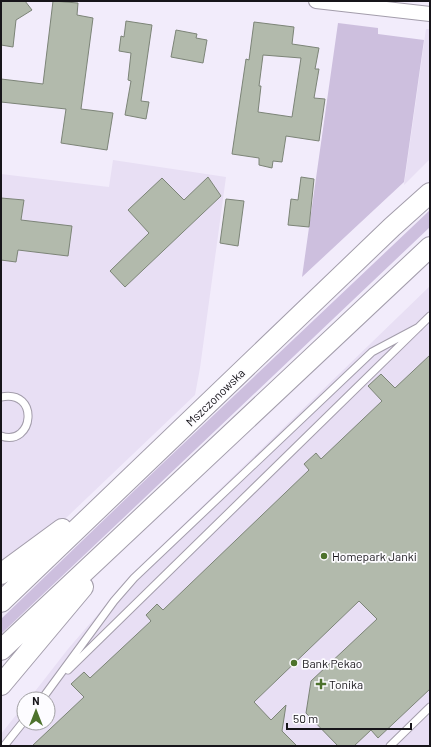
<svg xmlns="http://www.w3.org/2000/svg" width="431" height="747" viewBox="0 0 431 747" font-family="Barlow,sans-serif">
<rect width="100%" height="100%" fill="#f2ecfb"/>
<!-- built -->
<path fill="#e8dff4" d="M426 29H430V159L404 185Z
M113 160 226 177 200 368 195 395 67 517 29 548 1 569V174L109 187Z
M430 286V746H1V734L24 705V723H48V699H29L68 649 111 599 152 555Z"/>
<!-- green -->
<path fill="#cdbfde" d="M338 23 378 28V34L424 40 404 182 302 277Z
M430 210V227L1 634V619L163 463Z"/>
<!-- building -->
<path fill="#b2baac" stroke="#7c8477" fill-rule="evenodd" d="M1 1H25L32 10 16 20 13 47 1 45Z
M53 1 78 3 77 15 93 18 81 109 113 113 107 150 61 143 66 109 1 102V79L43 84Z
M126 21 152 25 141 101 149 102 146 119 125 115 131 81 128 80 131 53 119 51 121 36 124 37Z
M254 22 294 27 292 44 319 48 315 69H319L314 98 325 99 319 141 286 136 282 162 273 161 272 168 259 165V158L232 154 246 59 249 60ZM263 55 301 58 292 117 258 112 261 86H259Z
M176 30 197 34 196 38 207 40 203 63 171 57Z
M208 177 221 196 125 287 110 271 149 233 128 210 162 178 184 200Z
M301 177 314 179 309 227 288 225 291 199 298 200Z
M1 198 24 200 21 220 72 226 68 256 18 250 16 262 1 260Z
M226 199 244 201 238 246 220 243Z
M430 355V689L378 738 371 730 354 746H338L306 713 311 681 377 619 359 601 254 702 271 720 286 705 282 731 297 746H32L84 697 71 684 84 672 90 678 151 621 146 615 157 604 163 610 309 470 304 464 316 453 321 459 382 401 368 386 381 374 395 388Z"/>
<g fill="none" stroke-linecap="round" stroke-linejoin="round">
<defs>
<path id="service" d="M1 397C40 389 34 447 1 436
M68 670 430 316
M42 699 114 601 134 578 372 352 419 327
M4 746 24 721
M390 746 430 707"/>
<path id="minor" d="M316 1 430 14"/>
<path id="secondary" d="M1 574 62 529
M1 602 392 227 430 193
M1 650 430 247
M1 685 83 587"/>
</defs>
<!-- service casing -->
<use href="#service" stroke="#a39dab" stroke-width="9"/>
<!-- minor casing -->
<use href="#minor" stroke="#a39dab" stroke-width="16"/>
<!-- secondary casing -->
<use href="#secondary" stroke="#a39dab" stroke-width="22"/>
<!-- service -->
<use href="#service" stroke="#fff" stroke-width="7"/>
<!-- minor -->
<use href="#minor" stroke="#fff" stroke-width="14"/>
<!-- secondary -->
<use href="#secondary" stroke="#fff" stroke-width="20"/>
</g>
<!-- markers -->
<g fill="#4d722c" stroke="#fdfcff" stroke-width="1.5">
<circle cx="324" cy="556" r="4"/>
<circle cx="294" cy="663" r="4"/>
<path d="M319 678h4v4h4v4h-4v4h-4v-4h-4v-4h4z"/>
</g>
<g text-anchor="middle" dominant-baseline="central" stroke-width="3.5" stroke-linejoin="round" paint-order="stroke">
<!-- street labels -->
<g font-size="12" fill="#17151a" stroke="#fdfcff">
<text transform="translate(215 397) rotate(-44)">Mszczonowska</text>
</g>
<!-- poi labels -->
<g font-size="12" fill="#17151a" stroke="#fdfcff" text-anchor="start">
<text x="332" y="556">Homepark Janki</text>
<text x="302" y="663">Bank Pekao</text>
<text x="329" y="684">Tonika</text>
</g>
</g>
<!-- border -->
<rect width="431" height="747" fill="none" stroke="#17151a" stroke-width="4"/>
<!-- north arrow -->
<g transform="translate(36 711)"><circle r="19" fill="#fdfcff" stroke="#a1a0a3"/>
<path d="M0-3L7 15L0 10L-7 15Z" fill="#4d722c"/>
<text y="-6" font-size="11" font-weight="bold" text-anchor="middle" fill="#17151a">N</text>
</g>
<!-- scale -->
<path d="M287 723v6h124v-6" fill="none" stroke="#17151a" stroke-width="2"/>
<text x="293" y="723" font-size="12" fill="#17151a" stroke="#fdfcff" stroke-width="3" paint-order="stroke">50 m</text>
</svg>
